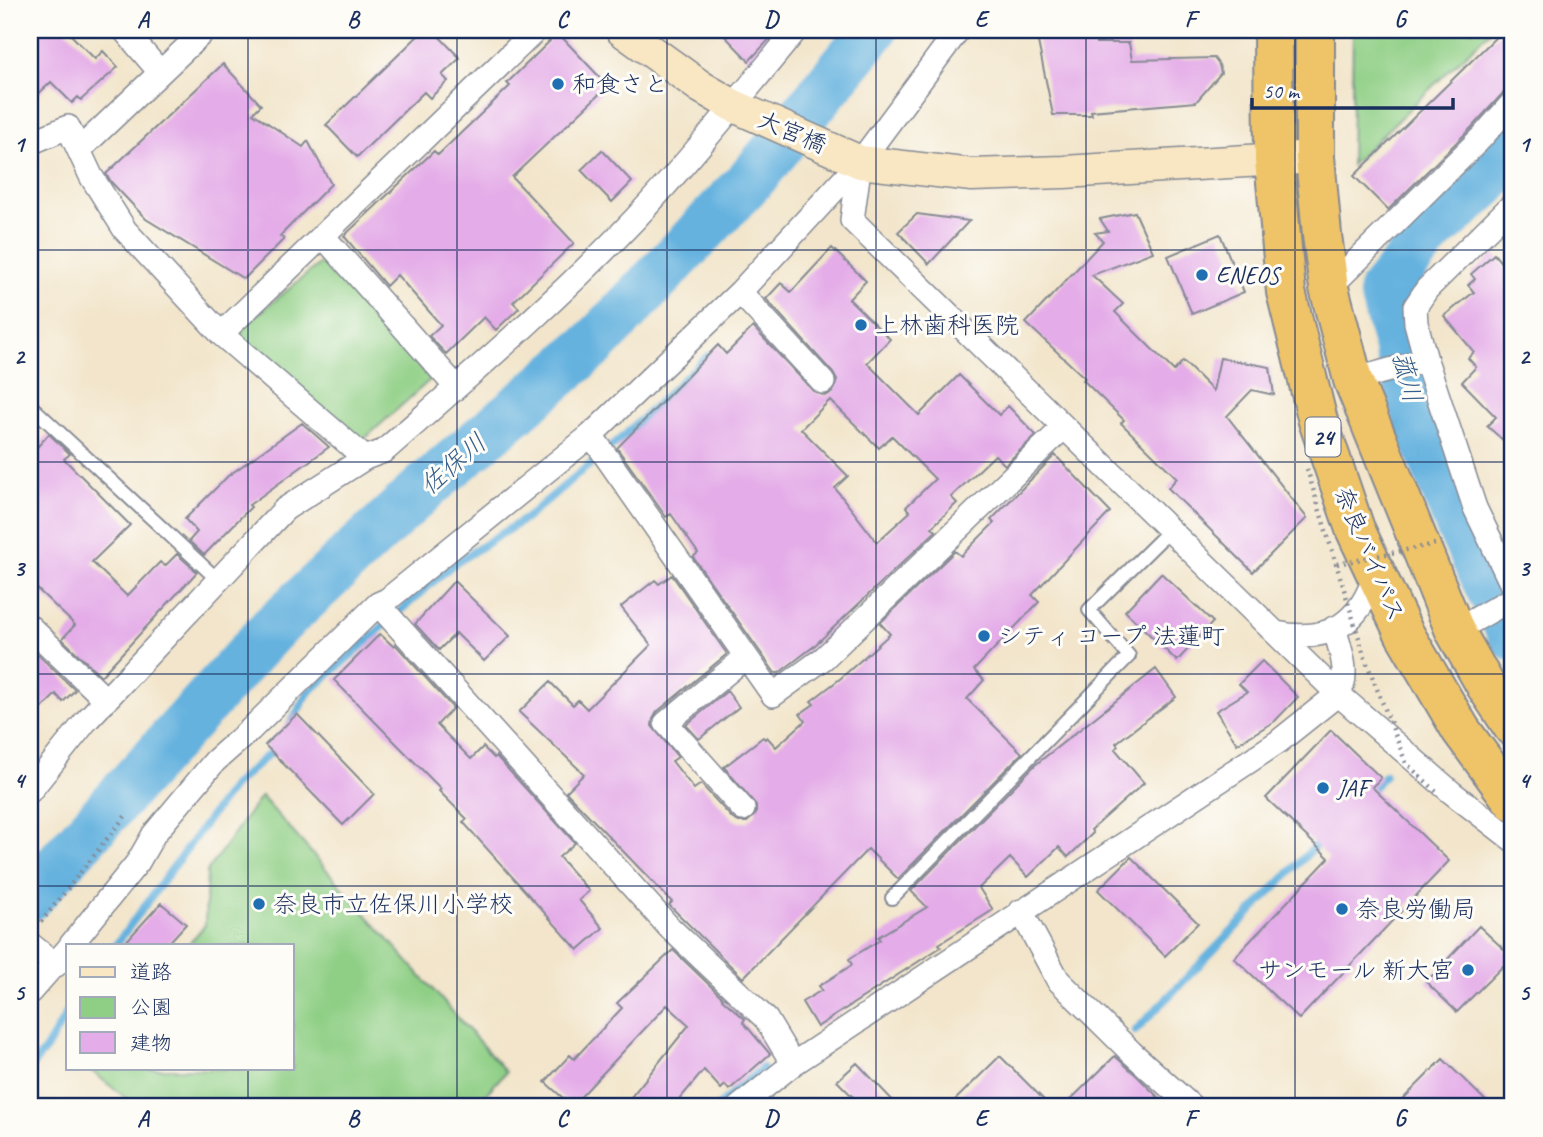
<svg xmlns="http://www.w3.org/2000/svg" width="1543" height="1137" viewBox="0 0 1543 1137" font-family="Caveat,'Klee One',sans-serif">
<rect width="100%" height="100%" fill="#fdfcf7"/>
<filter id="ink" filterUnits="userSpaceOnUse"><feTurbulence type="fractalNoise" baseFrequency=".0143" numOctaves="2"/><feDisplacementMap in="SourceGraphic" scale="14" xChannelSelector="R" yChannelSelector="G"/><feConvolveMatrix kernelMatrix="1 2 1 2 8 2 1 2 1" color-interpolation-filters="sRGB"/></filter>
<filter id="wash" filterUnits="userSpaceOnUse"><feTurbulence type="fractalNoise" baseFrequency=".00686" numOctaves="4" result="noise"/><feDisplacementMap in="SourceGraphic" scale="28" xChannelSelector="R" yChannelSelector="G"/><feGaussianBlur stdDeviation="1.57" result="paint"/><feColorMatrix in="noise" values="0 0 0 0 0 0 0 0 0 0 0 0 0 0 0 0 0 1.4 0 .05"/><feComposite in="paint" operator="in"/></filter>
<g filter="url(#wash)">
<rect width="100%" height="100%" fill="#f2e5cb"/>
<!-- green -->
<path fill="#8fcf85" stroke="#557f72" stroke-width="2" d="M1353 30H1491L1351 165Z
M324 260 431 379 360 443 234 334Z
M261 796 506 1072 474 1107H137L89 1069H292V946H187L205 925 207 871Z"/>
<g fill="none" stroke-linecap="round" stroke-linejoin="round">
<!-- stream -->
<path stroke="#65b2df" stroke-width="8" d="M290 725 308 693 452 565 525 519 626 434 708 356
M1367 793 1385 775
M115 946 233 786 278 746
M1135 1031 1323 838
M30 1068 46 1049 68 1011
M717 1107 763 1068"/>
<!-- river -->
<path stroke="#65b2df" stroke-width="49" d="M1513 151 1484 185 1429 234 1383 291 1420 427 1458 522 1513 636
M30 896 272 629 423 489 594 344 755 175 873 30"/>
</g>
<g id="blocks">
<!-- building -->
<path fill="#e4ace8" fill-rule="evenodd" d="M30 30H66L95 59 103 51 118 67 81 100 78 97 72 103 51 82 30 102Z
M424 30H433L460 58 442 75 448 81 430 98 424 92 357 157 326 125Z
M719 30H778L749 61Z
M1503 30H1513V88L1503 93 1472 127 1388 210 1354 176Z
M558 33 608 86 512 177 574 243 513 302 519 308 496 330 484 317 446 354 429 336 441 325 397 275 386 286 344 236 434 151 438 155 510 86 507 83Z
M1094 36 1096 43H1129L1132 60 1214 58 1219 65 1221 73 1196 102 1091 111 1092 115H1053L1037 37Z
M223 64 261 105 253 113 303 147 308 141 331 184 280 236 284 239 244 279 146 219 112 183 106 174Z
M602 150 632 182 612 202 581 170Z
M1135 212 1153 252 1092 275 1123 304 1115 312 1174 371 1183 361 1213 391 1220 358 1270 367 1274 395 1252 390 1227 416 1307 518 1253 572 1168 488 1177 478 1121 423 1124 420 1083 380 1085 378 1026 323 1103 241 1095 233 1108 231 1100 219Z
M917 214 969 221 929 264 898 232Z
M1220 234 1244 292 1192 314 1168 256Z
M832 248 866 281 849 299 890 339 867 363 919 415 959 375 999 415 1008 406 1036 435 1005 465 995 455 951 497 957 503 932 527 936 531 813 647 779 673H775L693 557 698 553 671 514 666 517 617 448 718 345 726 354 753 327 813 391 825 396 833 392 837 380 833 373 766 299 781 283 791 292ZM830 400 879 448 892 436 935 479 906 507 910 512 877 542 835 488 848 476 801 429Z
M1494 254 1513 277V449L1487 426 1496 417 1462 382 1476 367 1468 358 1474 352 1444 316 1474 292 1468 285 1475 279 1471 274Z
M302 423 329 447 249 505 251 507 204 555 189 541 197 532 185 519 228 476Z
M49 434 70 454 64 459 130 525 92 562 127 596 160 562 165 566 177 554 197 572 101 676 62 639 75 625 30 582V455Z
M1055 455 1110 512 1032 595 1039 602 974 670 984 680 967 699 1022 753 898 879 868 849 743 978 669 905 672 902 566 792 584 774 519 712 550 682 573 705 578 700 587 709 651 645 621 607 655 580 659 584 672 575 727 654 657 712 653 719 652 726 678 757 672 761 694 789 701 784 733 819 739 822H747L756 814V805L724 767 763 737 765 739 767 737 776 747 805 721 800 714 814 704 811 701 841 678 890 634 880 623 955 551 961 556 994 523 991 520Z
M1161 573 1213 622 1177 661 1125 611Z
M454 581 510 636 484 661 456 633 439 650 415 624Z
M380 634 393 646 395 644 453 708 437 725 471 759 483 747 494 758 496 756 575 843 559 857 589 891 579 900 603 928 578 950 463 822 467 819 439 791 441 789 334 680Z
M30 647 75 690 63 702 56 694 30 721Z
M1262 661 1298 697 1275 721 1237 744 1216 711 1247 692 1239 684Z
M1156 669 1176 697 1116 743 1118 746 1115 749 1144 783 1091 830 1093 833 1068 857 1059 847 1028 877 1010 858 979 888 993 910 939 944 941 947 817 1027 802 1002 822 990 819 986 852 965 849 959 880 940 878 937 927 907 911 891 1035 765Z
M727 691 739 707 699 739 686 725Z
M297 714 374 794 343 825 265 745Z
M1331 730 1381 778 1372 787 1449 861 1299 1019 1234 958 1329 858 1266 798Z
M1131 857 1198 923 1165 956 1098 890Z
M161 903 186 924 166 946H122Z
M1479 926 1512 957 1457 1012 1426 982Z
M673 950 723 998 722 999 745 1019 743 1022 770 1054 729 1090 725 1085 721 1089 704 1070 673 1107H623L689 1025 667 1005 572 1106 545 1082 570 1055 574 1059 622 1008 617 1003Z
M1000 1056 1051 1107H948Z
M1115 1056 1137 1076 1168 1107H1063Z
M1443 1059 1492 1107H1395Z
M857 1063 899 1107H863L837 1081Z"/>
</g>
</g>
<g filter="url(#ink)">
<use href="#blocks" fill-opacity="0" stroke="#868a94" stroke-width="2"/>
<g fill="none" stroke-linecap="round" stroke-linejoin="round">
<defs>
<path id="lane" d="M30 405 218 580
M1500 562 1513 548
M892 898 1129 656 1089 610 1169 531"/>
<path id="street" d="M124 30 160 72
M30 143 68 127 91 176 125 230 221 334 365 458
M79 150 205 30
M860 162 852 220 1338 694 1451 792 1513 840
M1513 204 1427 289 1415 307 1416 323 1426 360 1475 508 1513 587
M323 236 456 387
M1329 288 1482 137 1513 102
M740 292 823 382
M221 334 536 30
M1353 380 1426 360
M591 435 773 695 824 658 1064 427
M378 604 669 927 766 1019 793 1064
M30 627 106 700
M1455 631 1513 598
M1276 633C1329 644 1361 623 1376 572
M30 791 86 721 285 509 365 458 384 451C469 376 556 302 634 220 691 159 743 94 796 30
M743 809 666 723 746 657
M1021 911 1058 980 1132 1053 1192 1107
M30 944 56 965
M70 946 138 862 154 834 215 761 250 730 378 604 387 600 591 435 740 292 860 162 958 30
M30 992 68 949
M739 1107 793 1064 1278 742 1338 694C1351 676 1340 648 1334 628"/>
<path id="secondary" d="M622 30 701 87 732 105 860 162 972 175 1064 172 1315 157"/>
<path id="highway" d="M1273 30 1274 160 1286 292 1318 421 1355 529 1404 633 1461 730 1513 801
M1315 30V157L1322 235 1329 288 1353 380 1455 631 1486 686 1513 727"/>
</defs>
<!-- lane casing -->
<use href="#lane" stroke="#868a94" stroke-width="16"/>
<!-- street casing -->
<use href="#street" stroke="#868a94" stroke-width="26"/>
<!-- secondary casing -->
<use href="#secondary" stroke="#868a94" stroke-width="35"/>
<!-- highway casing -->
<use href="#highway" stroke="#868a94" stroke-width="42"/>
<!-- path -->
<path stroke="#868a94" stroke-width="4.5" stroke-dasharray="2 5" stroke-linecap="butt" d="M41 922 126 815"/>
<!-- lane -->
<use href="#lane" stroke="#fff" stroke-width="12"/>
<!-- street -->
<use href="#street" stroke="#fff" stroke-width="23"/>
<!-- secondary -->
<use href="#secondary" stroke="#f9e7c3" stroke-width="32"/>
<!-- highway -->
<use href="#highway" stroke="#efc469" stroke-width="38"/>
<!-- path-bridge -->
<path stroke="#868a94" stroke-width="4.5" stroke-dasharray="2 5" stroke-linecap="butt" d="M1307 469 1366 661 1396 737 1406 763 1438 793
M1337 564 1445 542"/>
</g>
</g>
<!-- grid -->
<path fill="none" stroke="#1b2f5e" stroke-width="2" stroke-opacity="0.55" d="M248 30V946M457 30V1107M667 30V1107M876 30V1107M1086 30V1107M1295 30V1107M30 250H1513M30 462H1513M30 674H1513M30 886H1513M248 1069V1107"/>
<!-- markers -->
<g fill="#1f6fb2" stroke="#fdfcf7" stroke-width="2.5">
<circle cx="558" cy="84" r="7"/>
<circle cx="1202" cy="275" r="7"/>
<circle cx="861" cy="325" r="7"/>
<circle cx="984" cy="636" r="7"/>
<circle cx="1323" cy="788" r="7"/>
<circle cx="259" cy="904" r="7"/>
<circle cx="1342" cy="909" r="7"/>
<circle cx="1468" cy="970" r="7"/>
</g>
<g text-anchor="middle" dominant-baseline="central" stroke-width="6" stroke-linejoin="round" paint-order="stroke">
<!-- shield labels -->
<rect fill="#fdfcf7" stroke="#5f6c8c" stroke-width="2" x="1305.5" y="417.5" width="35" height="39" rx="5"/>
<g font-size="23" font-weight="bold" fill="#1b2f5e">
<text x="1323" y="437">24</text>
</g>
<!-- poi labels -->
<g font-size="24" fill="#1b2f5e" stroke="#fdfcf7" text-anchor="start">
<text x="572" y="84">和食さと</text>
<text x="1216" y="275">ENEOS</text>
<text x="875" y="325">上林歯科医院</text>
<text x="998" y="636">シティ コープ 法蓮町</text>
<text x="1337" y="788">JAF</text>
<text x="273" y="904">奈良市立佐保川小学校</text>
<text x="1356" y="909">奈良労働局</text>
<text x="1454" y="970" text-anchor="end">サンモール 新大宮</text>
</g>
<!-- street labels -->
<g font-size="24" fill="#1b2f5e" stroke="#fdfcf7">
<text transform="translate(792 132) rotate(23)">大宮橋</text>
<text transform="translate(1370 554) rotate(67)">奈良バイパス</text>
</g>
<!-- water labels -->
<g font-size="26" font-style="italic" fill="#355d8b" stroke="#fdfcf7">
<text transform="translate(1407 377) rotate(75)">菰川</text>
<text transform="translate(453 464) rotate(-41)">佐保川</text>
</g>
</g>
<!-- margin -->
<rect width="1543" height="1137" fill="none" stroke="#fdfcf7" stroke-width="77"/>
<!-- legend -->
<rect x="66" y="944" width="228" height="126" fill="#fdfcf7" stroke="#a3aaba" stroke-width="2"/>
<rect x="80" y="967" width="35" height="10" fill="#f9e7c3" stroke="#a3aaba" stroke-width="2"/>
<text x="130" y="979" font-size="21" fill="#1b2f5e">道路</text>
<rect x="80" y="997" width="35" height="21" fill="#8fcf85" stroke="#a3aaba" stroke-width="2"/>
<text x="130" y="1014" font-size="21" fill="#1b2f5e">公園</text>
<rect x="80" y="1032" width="35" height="21" fill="#e4ace8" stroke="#a3aaba" stroke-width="2"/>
<text x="130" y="1050" font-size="21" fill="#1b2f5e">建物</text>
<!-- scale -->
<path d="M1252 98v10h201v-10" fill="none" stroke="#1b2f5e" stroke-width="3.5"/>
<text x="1263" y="98" font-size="21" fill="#1b2f5e" stroke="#fdfcf7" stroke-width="5" paint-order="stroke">50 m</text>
<rect x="38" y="38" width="1466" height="1060" fill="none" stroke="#1b2f5e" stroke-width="2.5"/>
<g font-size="23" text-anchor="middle" font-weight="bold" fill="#1b2f5e">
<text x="143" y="27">A</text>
<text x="353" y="27">B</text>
<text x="562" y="27">C</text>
<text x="771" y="27">D</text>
<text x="981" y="27">E</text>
<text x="1190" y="27">F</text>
<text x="1400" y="27">G</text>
<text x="19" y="152">1</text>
<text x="1524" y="152">1</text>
<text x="19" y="364">2</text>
<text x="1524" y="364">2</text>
<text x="19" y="576">3</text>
<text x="1524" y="576">3</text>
<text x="19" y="788">4</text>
<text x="1524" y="788">4</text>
<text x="19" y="1000">5</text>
<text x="1524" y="1000">5</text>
<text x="143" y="1126">A</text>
<text x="353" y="1126">B</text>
<text x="562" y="1126">C</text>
<text x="771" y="1126">D</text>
<text x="981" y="1126">E</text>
<text x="1190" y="1126">F</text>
<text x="1400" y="1126">G</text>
</g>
</svg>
